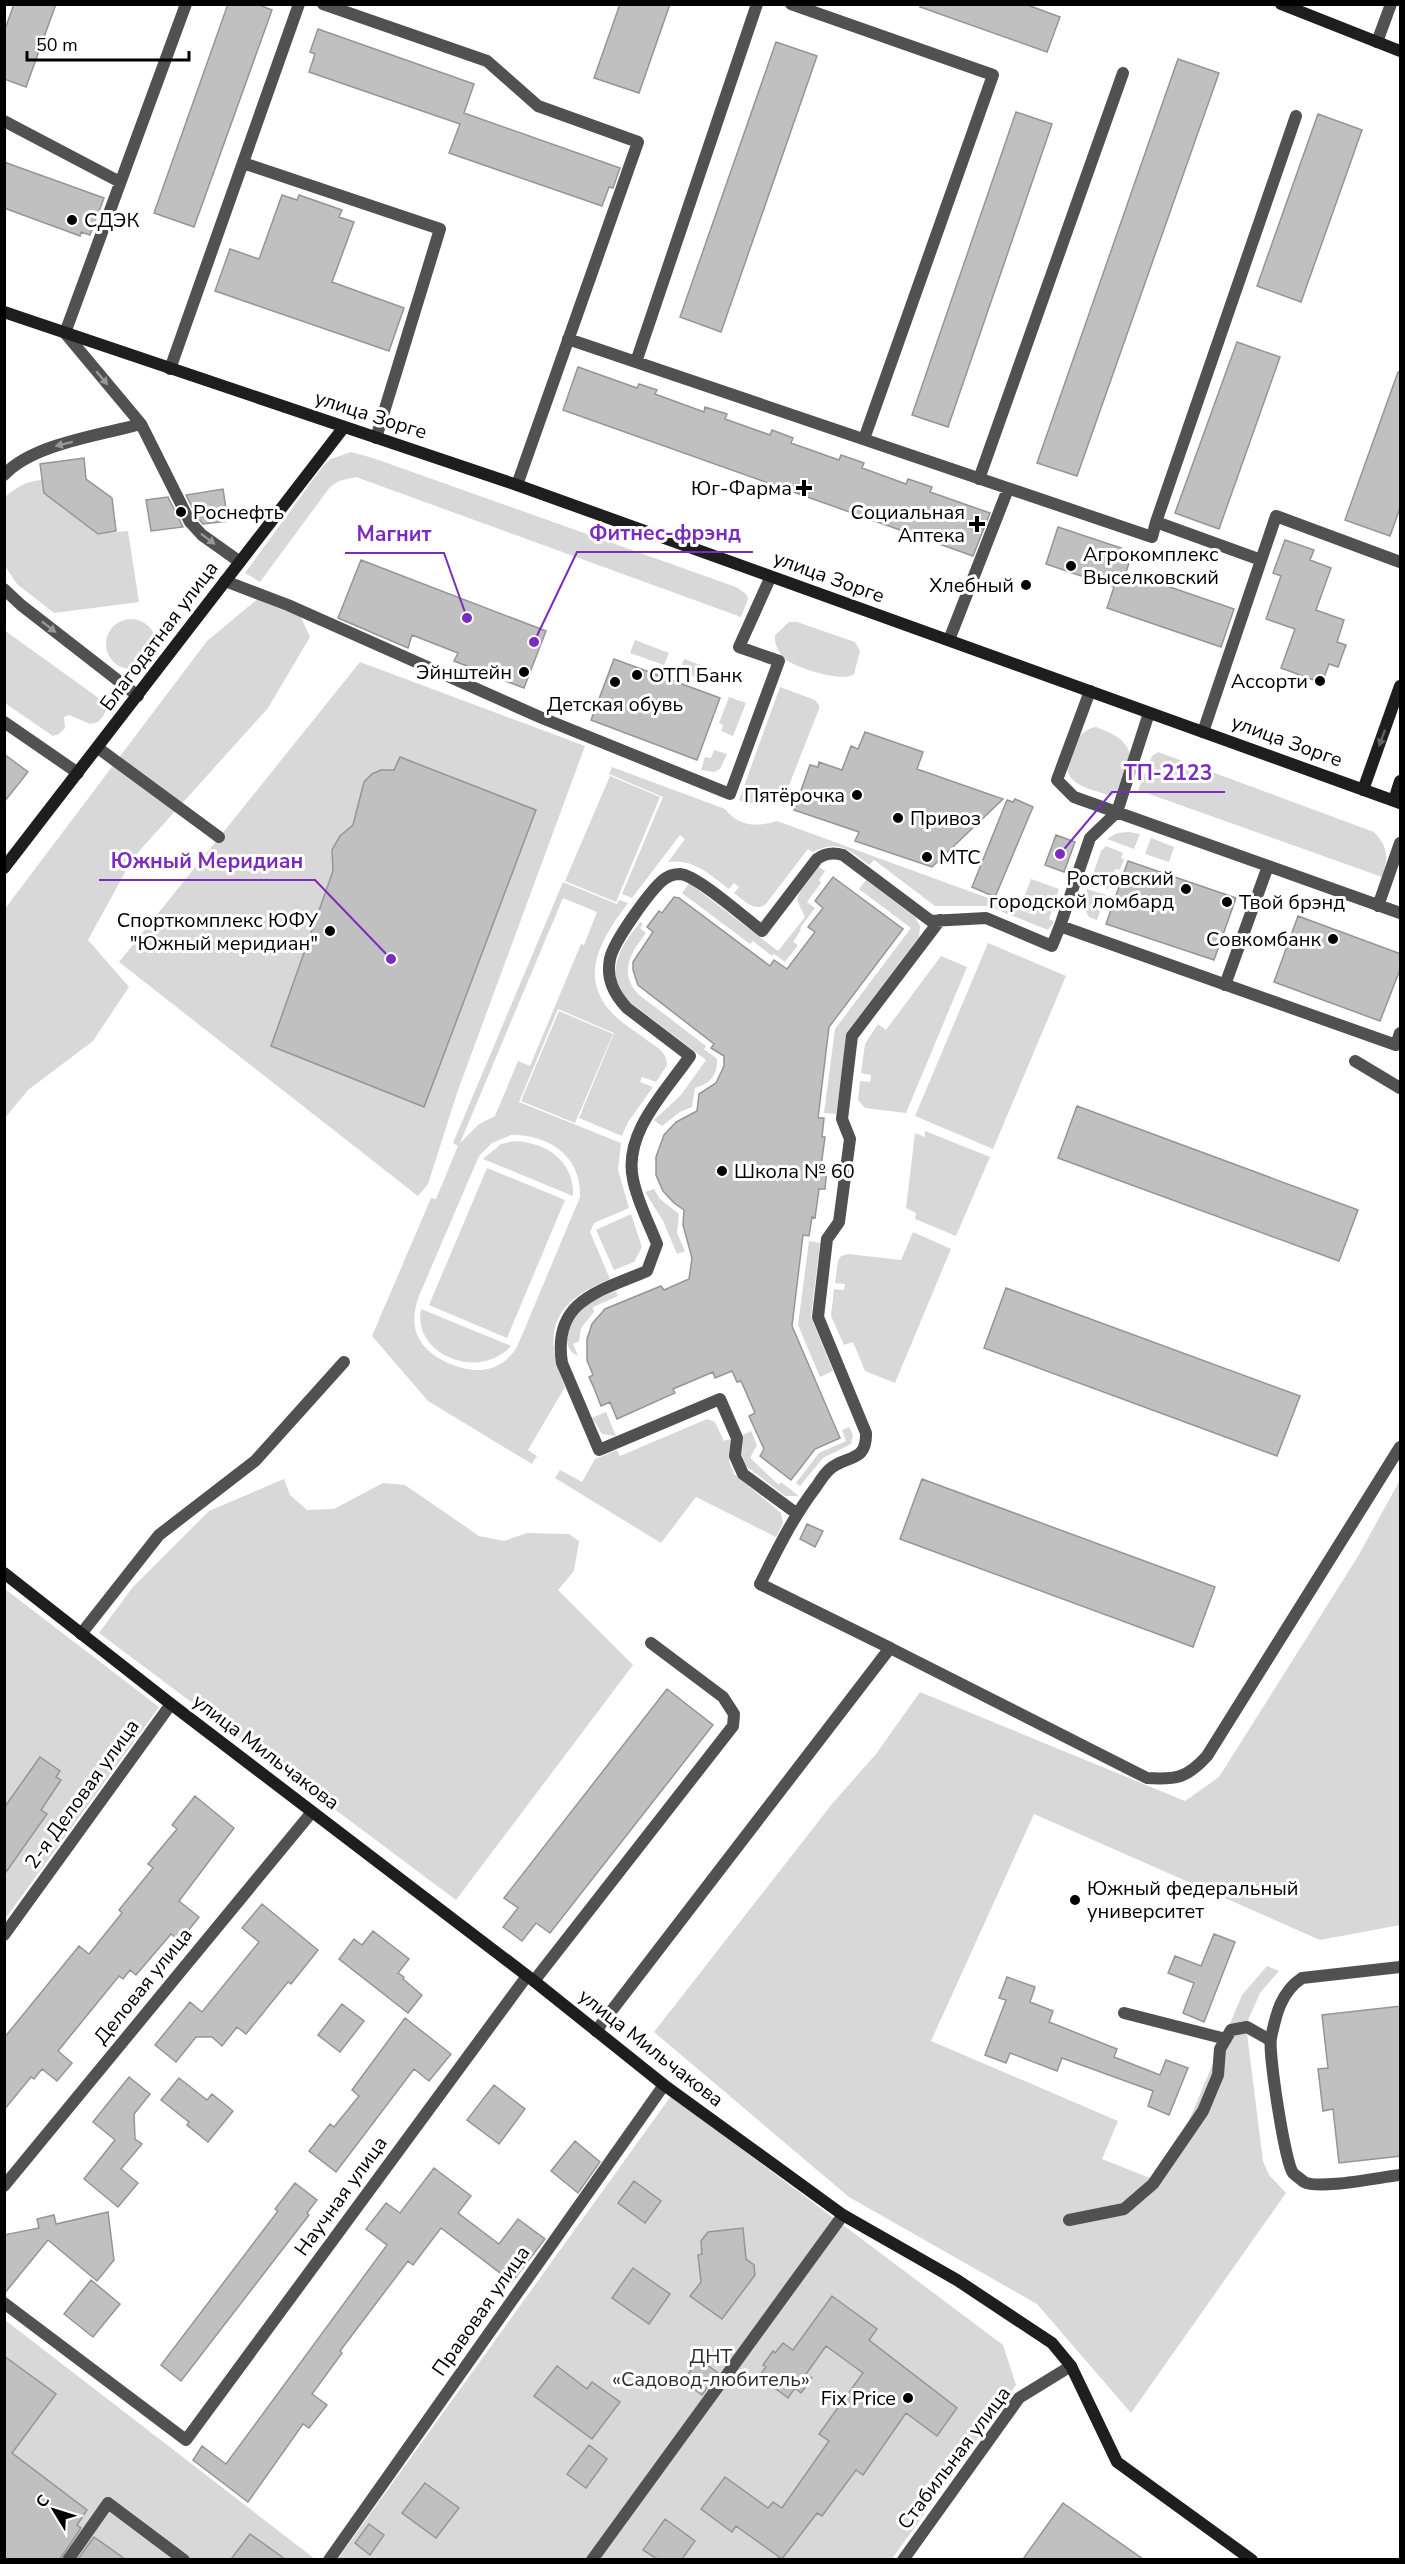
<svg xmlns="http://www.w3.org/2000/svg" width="1405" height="2564" viewBox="0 0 1405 2564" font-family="'Nunito Sans',sans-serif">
<rect width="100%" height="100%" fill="#fff"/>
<!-- green -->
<path fill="#d8d8d8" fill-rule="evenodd" d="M351 452 373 458 736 587 746 594 748 599 741 617 356 477 339 481 330 487 260 582 245 573 323 466 331 459Z
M42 480 44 493 97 534 128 531 139 602 54 613 17 584 5 566V497C17 487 26 481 42 480Z
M260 597 300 615 310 637 268 708 133 858 88 940 129 987 93 1041 28 1090 5 1118 4 910 207 641Z
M106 644a25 25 0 1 1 50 0a25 25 0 1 1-50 0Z
M789 622H797L855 642 860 651 854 674C842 683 798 668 786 660 779 654 774 644 775 635Z
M4 630 100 699 106 707 104 715 98 722 90 724 69 715 64 717 65 728 59 734 53 736 5 703Z
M635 640 669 653 664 665 630 653Z
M684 659 717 671 713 684 679 671Z
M360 662 585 746 457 1093 428 1184 418 1196 119 962Z
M780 687 815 700 819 705V709L786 793 749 804 739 800Z
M729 697 746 703 733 736 721 731 723 725 719 723Z
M1096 727C1110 733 1125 737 1130 754L1117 791 1112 796C1100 792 1080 788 1072 779 1058 763 1076 730 1096 727Z
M714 750 727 754 720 769 714 772 701 770 705 757 711 758Z
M1158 752 1374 832C1388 847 1389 857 1382 877L1138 790 1152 756Z
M612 767 725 809C739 827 757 827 777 821L1037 916 1020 908 1031 879 1059 889 1049 919 1054 922 1048 930 988 906H935L874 860 869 865C849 850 839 839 813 852L808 849 765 905C753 912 744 900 734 893L739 887 734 883 729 889C709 874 694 858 668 862L685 839 680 835 632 898 622 894 663 797 609 774Z
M610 776 660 797 616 902 565 881Z
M1129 832 1140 834 1134 849 1107 839 1117 833Z
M1151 838 1174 847 1169 862 1145 854Z
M1106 846 1123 853 1121 858 1124 859 1120 870 1115 869 1108 889 1090 883 1101 851Z
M819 867 825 871 819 880 821 883 807 902 815 908 800 928 801 930 793 942 798 945 785 962 774 954 772 956 753 941 750 944 682 893 689 883 778 951 805 917 797 900 800 892Z
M866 880 915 917 920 926 919 937 848 1031 836 1114 824 1113 835 1029 911 928 859 889Z
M563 882 617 904 619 900 628 903C602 938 576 977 614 1015 624 1025 637 1032 648 1041 657 1047 667 1052 667 1065L656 1082 642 1077 640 1082 653 1087 628 1122 622 1136 579 1118 614 1033 558 1009 519 1102 621 1143 618 1170 629 1208 594 1223 590 1232 610 1279C554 1302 541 1330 565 1387L528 1450 537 1456 532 1464 428 1401 372 1336 431 1198 436 1199 458 1146 453 1143ZM563 898 597 912 584 945 581 944 530 1066 518 1061 495 1116 479 1124 460 1143ZM511 1135C549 1134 582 1157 580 1197L517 1347C502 1371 479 1375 453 1365 421 1352 406 1331 419 1296L479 1156 492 1143Z
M1087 889 1106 895 1097 920 1089 917 1083 906Z
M640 922 643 924 640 928 646 933C631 953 618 971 638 994L706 1046 704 1049 717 1059C718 1075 710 1084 695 1088L692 1107 680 1112 662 1126 654 1120 681 1095 706 1060 630 1002C602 973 620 948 640 922Z
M988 943 1066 976 993 1149 915 1116Z
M941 956 967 967 906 1113 865 1108 858 1100 860 1081 870 1082 871 1075 861 1073 865 1044 878 1024 886 1030Z
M559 1011 613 1034 575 1123 521 1101Z
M925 1131 990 1157 956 1236 915 1219 916 1213 906 1208 915 1133 925 1137Z
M514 1141C547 1142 575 1162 573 1196L483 1159 501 1144Z
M487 1168 565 1200 507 1338 429 1305Z
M654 1189 660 1199 679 1214 677 1233 685 1251 677 1254 663 1221 645 1192Z
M631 1214 642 1247 634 1262 614 1270 596 1230Z
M913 1232 951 1249 895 1383 865 1371 853 1342 844 1345 831 1316 834 1289 844 1290 845 1284 835 1283 838 1261 841 1256 848 1254 901 1260Z
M809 1241 820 1243 811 1317 833 1371 820 1377 798 1325Z
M616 1291 618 1296 593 1307 594 1312 581 1328 579 1341 573 1344 578 1356C556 1346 572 1317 586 1306 595 1299 606 1295 616 1291Z
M421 1309 511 1346C479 1382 412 1354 421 1309Z
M606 1412 616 1436 602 1434 592 1418Z
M707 1419 715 1422 724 1441 730 1439 729 1461 734 1474 781 1513 783 1523 776 1537 696 1497 661 1543 555 1478 560 1470 582 1482 595 1459 617 1450 620 1456Z
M849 1427 853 1435 851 1444 823 1458 800 1486 796 1483 819 1453 846 1441 842 1430Z
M751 1431 757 1445 750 1458 779 1485 781 1482 799 1496H785L746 1466 742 1455 743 1435Z
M284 1479 290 1495 307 1510 334 1509 383 1483 405 1485 479 1536 504 1541 527 1533 569 1534 579 1541 574 1571 558 1590 633 1665 456 1900 99 1633 132 1588 209 1511Z
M1400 1480V1925L1320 1940 1034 1814 931 2041 1118 2121 1102 2159 1150 2178 1179 2144 1242 1995 1267 1966 1279 1971 1260 1993 1246 2025 1263 2161 1269 2175 1286 2193 1131 2413 1037 2304 849 2197 654 2032 832 1804 876 1754 920 1692 1185 1801 1219 1777 1357 1558Z
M5 1589 159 1707 5 1919Z
M671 2096 1003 2345 1016 2385 892 2559 337 2560Z
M5 2320 315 2559H5Z"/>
<!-- building -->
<path fill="#c0c0c0" stroke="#959595" stroke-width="1.5" d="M14 4H56L26 87 4 79V32Z
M228 4H257L272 10 194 227 154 213Z
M620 4H670L639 93 594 78Z
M920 4H1025L1060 17 1047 52 920 7Z
M318 29 474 84 464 113 620 168 613 188 609 187 602 206 449 153 460 124 309 72 315 54 310 52Z
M776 42 817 56 721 332 680 317Z
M1178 59 1219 73 1077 476 1037 463Z
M1016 112 1052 124 948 427 912 415Z
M1318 114 1362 130 1301 302 1257 286Z
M4 162 104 198 90 235 81 232 80 236 4 208Z
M282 195 297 200 299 195 342 210 339 217 354 222 332 282 404 308 389 351 215 291 230 249 259 259Z
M1237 342 1280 357 1219 529 1175 513Z
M578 367 637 388 639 384 657 390 655 394 704 412 705 407 727 414 725 419 770 435 772 430 793 438 791 443 839 460 841 455 864 463 862 468 906 484 908 479 932 487 930 492 990 513 973 556 563 410Z
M1398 372H1401V505L1390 536 1345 520Z
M84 458 86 479 112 498 116 531 98 534 44 493 40 464Z
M223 489 228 521 203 524 197 517 186 495Z
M168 497 183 527 151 531 146 500Z
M1058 527 1133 552 1126 572 1234 609 1221 647 1107 608 1114 587 1046 564Z
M1285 540 1314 550 1310 560 1331 568 1316 610 1344 620 1337 642 1346 645 1338 667 1329 664 1322 683 1281 668 1295 629 1266 619 1281 576 1273 573Z
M361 560 546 631 524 688 454 661 458 653 412 635 408 648 338 618Z
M614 659 720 698 697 760 591 720Z
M865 732 923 752 917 769 1003 799 932 867 855 841 859 832 794 810 810 765 818 767 819 762 842 770 851 746 858 749Z
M4 754 28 772 4 802Z
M400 757 536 810 424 1107 271 1046 333 871 332 850 340 836 353 825 364 782 372 774 381 770H394Z
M1015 799 1033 807 995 897 972 887 1007 800 1013 802Z
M1056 835 1075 842 1064 872 1045 865Z
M1128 861 1236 898 1214 960 1106 924Z
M833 877 903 929 829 1027 818 1118H824L822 1137H825L821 1166 827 1167 825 1189H819L815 1218 812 1217 809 1236 803 1235 792 1326 840 1438 815 1449 791 1480 760 1456 764 1449 749 1416 755 1413 741 1381 737 1382 732 1371 715 1378 713 1372 673 1389 675 1393 617 1419 610 1402 601 1406 594 1388 589 1377 593 1375 587 1360V1339L592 1324 605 1309 661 1286 664 1290 689 1279 692 1258 683 1225 684 1210 674 1203 663 1191 656 1175V1157L664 1135 676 1122 697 1111 699 1094 716 1083 724 1066V1056L711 1048 714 1044 638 985 633 970V962L653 932 647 927 659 911 662 913 674 897 679 898 770 966 774 960 787 969 815 932 808 927 823 908 815 901Z
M1298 916 1401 954V967L1380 1021 1274 982Z
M1077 1106 1358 1210 1339 1261 1058 1158Z
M1006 1288 1300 1396 1277 1456 984 1348Z
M922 1479 1215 1587 1193 1647 900 1539Z
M807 1524 823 1531 815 1547 800 1539Z
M667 1689 713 1725 550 1933 536 1923 522 1941 503 1927 518 1908 504 1898Z
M40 1757 60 1771 56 1777 61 1780 41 1810 47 1814 4 1875V1808Z
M195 1796 234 1828 179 1901 199 1917 180 1941 171 1934 136 1975 130 1970 123 1979 119 1976 58 2051 72 2063 57 2081 42 2069 34 2079 31 2077 4 2110V2038L79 1946 89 1954 122 1913 119 1910 153 1868 148 1864 177 1829 172 1825Z
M262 1904 318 1950 291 1984 288 1982 246 2034 237 2027 222 2046 212 2037H196L176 2062 155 2045 190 2002 202 2012 259 1942 242 1928Z
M373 1931 409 1959 398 1973 404 1977 403 1979 422 1995 408 2013 339 1959 354 1939 362 1945Z
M1214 1934 1235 1942 1204 2022 1183 2013 1194 1983 1168 1973 1175 1956 1201 1966Z
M1007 1977 1035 1987 1030 2002 1053 2011 1049 2022 1117 2049 1114 2057 1160 2075 1166 2060 1188 2068 1169 2115 1148 2106 1153 2091 1062 2058 1057 2071 1010 2053 1006 2063 985 2055 1006 2000 999 1998Z
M342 2004 364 2021 340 2052 318 2035Z
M1401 2006V2156L1339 2163 1333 2109 1323 2111 1318 2069 1328 2068 1322 2015Z
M405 2018 451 2054 429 2081 414 2069 336 2172 309 2151 330 2124 334 2127 359 2096 352 2090Z
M129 2077 150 2094 134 2114 135 2139 142 2144 121 2169 138 2183 118 2207 84 2179 115 2140 93 2122Z
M179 2078 207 2100 212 2094 233 2111 208 2142 187 2125 189 2122 161 2100Z
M494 2085 525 2109 499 2144 467 2120Z
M575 2141 600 2162 578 2193 551 2171Z
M434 2168 471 2196 458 2213 499 2244 518 2219 545 2239 512 2282 441 2228 413 2265 408 2261 340 2351 342 2353 312 2394 327 2405 309 2428 303 2424 248 2502 193 2460 202 2446 226 2464 387 2245 366 2229 386 2203 400 2213Z
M634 2181 661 2201 645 2223 618 2203Z
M295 2183 317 2200 307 2213 309 2215 181 2381 161 2365 278 2211 275 2209Z
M108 2212 114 2260 97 2281 48 2240 4 2294V2235L39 2228 37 2219 54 2215 56 2224Z
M743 2228 746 2259 754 2265 755 2275 722 2319 690 2296 701 2282 698 2255 702 2254 701 2241 708 2232Z
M633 2268 670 2294 649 2324 612 2298Z
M91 2280 120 2304 93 2337 64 2314Z
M832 2296 877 2329 869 2340 957 2408 937 2436 906 2413 863 2475 856 2470 822 2516 817 2513 782 2559 736 2526 732 2532 701 2509 725 2477 768 2508 773 2502 782 2508 829 2441 819 2434 863 2373 826 2346 806 2374 812 2378 801 2393 795 2388 788 2398 759 2376 766 2367 763 2365 773 2351 775 2353 783 2343 793 2350Z
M4 2356 56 2394 12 2453 87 2510 77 2525 81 2528 60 2559H4Z
M699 2359 718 2373 702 2395 683 2381Z
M557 2366 587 2389 592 2382 620 2402 592 2439 534 2396Z
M589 2445 607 2459 586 2488 567 2474Z
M425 2483 459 2508 436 2538 402 2513Z
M1063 2503 1143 2559H1023Z
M665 2519 695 2541 682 2559H657L643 2550Z
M369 2524 384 2535 370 2555 355 2543Z
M250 2534 285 2559H231Z
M94 2537 125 2559H78Z"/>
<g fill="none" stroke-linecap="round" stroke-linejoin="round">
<!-- lane -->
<path stroke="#515151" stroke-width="12" d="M186 4 65 333 141 424 190 522 202 535 240 562
M323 4 487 61 538 106 638 142 517 485
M791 4 993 75 864 439
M4 121 120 182
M243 163 440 229 376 438
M568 339 1152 537 1156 522
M636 362 757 4
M170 369 299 4
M4 475C32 444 101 435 141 424
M979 479 1123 73
M1261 560 1156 522 1296 116
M225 581 288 605 542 718 730 794 779 661 739 647 771 576
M4 589 21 605 138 696
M949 640 1008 489
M1090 691 1057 780 1074 797 1400 913
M1149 713 1117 812 1090 838 1060 926 1396 1045 1400 1033
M4 722 78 773
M1203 732 1276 516 1400 562
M98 748 219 837
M1378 906 1400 843
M1225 985 1268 866
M1355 1061 1400 1088
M796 1513 743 1474 735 1456 737 1438 720 1399 599 1450 562 1363C552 1300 600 1291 647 1271L657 1244C649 1223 637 1201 633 1179 623 1133 666 1091 690 1056L627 1008C614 994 606 979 610 959 613 942 650 891 663 880 668 876 674 874 680 874 697 875 746 919 762 931L817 859C825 853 833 852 843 855L931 921 986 918 1052 946 1060 926
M81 1634 159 1535 255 1461 344 1362
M890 1648 760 1584C777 1550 793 1517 816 1487 820 1481 825 1473 830 1469 846 1455 867 1463 866 1433L818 1317 827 1239 839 1222 850 1139 842 1119 852 1036 940 920
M1400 1967 1302 1978C1281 1992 1276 2014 1271 2038 1268 2052 1285 2163 1293 2173 1296 2176 1302 2180 1304 2182 1320 2190 1380 2177 1400 2175
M534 1981 733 1726 734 1714 723 1697 651 1643
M1124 2013 1226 2039
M1069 2220 1124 2209 1153 2184 1203 2111 1218 2075 1220 2049 1231 2030 1247 2027 1270 2040"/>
<!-- street -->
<path stroke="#515151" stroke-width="12" d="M1377 42 1391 4
M4 1935 171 1704
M596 2031 890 1648 1147 1778C1176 1780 1187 1778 1207 1756L1400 1447
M4 2186 312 1812
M4 2303 186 2440 527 1976
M68 2560 108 2503 184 2560
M329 2560 664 2085
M592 2560 843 2215
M903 2560 1019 2398 1071 2366"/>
<!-- secondary -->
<path stroke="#1e1e1e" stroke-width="12" d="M1281 4 1400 51
M4 312 517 485 1400 803
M1363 790 1400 686
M1394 800 1400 781
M4 868 344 427
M4 1573 171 1704 534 1981 664 2085 843 2215 957 2280 1052 2343 1071 2366 1117 2462 1252 2560"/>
</g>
<!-- one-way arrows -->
<defs><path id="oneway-solid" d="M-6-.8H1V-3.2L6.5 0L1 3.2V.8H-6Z" transform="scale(1.5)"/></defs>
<g fill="#979797">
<use href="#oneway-solid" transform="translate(102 378) rotate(50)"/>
<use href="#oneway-solid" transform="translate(64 444) rotate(166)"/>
<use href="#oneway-solid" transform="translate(208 539) rotate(37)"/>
<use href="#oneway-solid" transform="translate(49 627) rotate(38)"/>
</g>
<use fill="#626262" href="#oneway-solid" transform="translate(1382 738) rotate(110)"/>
<!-- markers -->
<g fill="#000" stroke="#fff" stroke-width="2">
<circle cx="72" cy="220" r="6"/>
<path d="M801 479h6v6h6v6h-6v6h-6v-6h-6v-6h6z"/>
<circle cx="181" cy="512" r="6"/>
<path d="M974 515h6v6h6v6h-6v6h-6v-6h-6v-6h6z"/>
<circle cx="1071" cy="566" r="6"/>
<circle cx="1026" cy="585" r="6"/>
<circle cx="524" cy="672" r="6"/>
<circle cx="637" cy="675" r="6"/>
<circle cx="1320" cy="681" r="6"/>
<circle cx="615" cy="682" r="6"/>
<circle cx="857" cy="795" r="6"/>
<circle cx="898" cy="818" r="6"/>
<circle cx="927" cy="857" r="6"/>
<circle cx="1186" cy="889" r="6"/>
<circle cx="1227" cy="902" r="6"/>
<circle cx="330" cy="931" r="6"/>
<circle cx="1333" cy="939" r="6"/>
<circle cx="722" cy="1171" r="6"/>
<circle cx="1075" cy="1900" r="6"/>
<circle cx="908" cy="2398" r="6"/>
</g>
<g text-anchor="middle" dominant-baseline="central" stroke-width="6" stroke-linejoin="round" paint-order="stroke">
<!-- poi labels -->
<g font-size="20" fill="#000" stroke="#fff" text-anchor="end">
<text x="84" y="220" text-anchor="start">СДЭК</text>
<text x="792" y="488">Юг-Фарма</text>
<text x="193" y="512" text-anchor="start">Роснефть</text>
<text x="965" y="512">Социальная<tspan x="965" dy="23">Аптека</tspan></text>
<text x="1083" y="554" text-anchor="start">Агрокомплекс<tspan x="1083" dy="23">Выселковский</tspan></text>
<text x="1014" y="585">Хлебный</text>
<text x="512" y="672">Эйнштейн</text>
<text x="649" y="675" text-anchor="start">ОТП Банк</text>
<text x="1308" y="681">Ассорти</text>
<text x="615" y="704" text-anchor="middle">Детская обувь</text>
<text x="845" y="795">Пятёрочка</text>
<text x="910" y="818" text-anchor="start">Привоз</text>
<text x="939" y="857" text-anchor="start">МТС</text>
<text x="1174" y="878">Ростовский<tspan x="1174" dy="23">городской ломбард</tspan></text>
<text x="1239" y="902" text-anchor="start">Твой брэнд</text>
<text x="318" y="920">Спорткомплекс ЮФУ<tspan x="318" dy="23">"Южный меридиан"</tspan></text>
<text x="1321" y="939">Совкомбанк</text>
<text x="734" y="1171" text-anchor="start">Школа № 60</text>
<text x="1087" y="1888" text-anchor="start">Южный федеральный<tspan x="1087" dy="23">университет</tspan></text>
<text x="896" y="2398">Fix Price</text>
</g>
<!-- street labels -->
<g font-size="20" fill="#000" stroke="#fff">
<text transform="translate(371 415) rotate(18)">улица Зорге</text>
<text transform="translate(829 577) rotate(20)">улица Зорге</text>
<text transform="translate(159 636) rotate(-53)">Благодатная улица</text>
<text transform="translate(1287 741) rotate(20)">улица Зорге</text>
<text transform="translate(266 1752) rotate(37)">улица Мильчакова</text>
<text transform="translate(82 1794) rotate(-54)">2-я Деловая улица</text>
<text transform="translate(143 1986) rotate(-51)">Деловая улица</text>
<text transform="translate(651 2048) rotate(38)">улица Мильчакова</text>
<text transform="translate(341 2196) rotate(-54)">Научная улица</text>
<text transform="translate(481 2311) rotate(-55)">Правовая улица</text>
<text transform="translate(954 2458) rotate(-53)">Стабильная улица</text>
</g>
<!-- park labels -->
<g font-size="20" fill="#2f2f2f" stroke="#fff">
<text x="711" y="2356">ДНТ<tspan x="711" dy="23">«Садовод-любитель»</tspan></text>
</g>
</g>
<!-- callouts -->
<path fill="none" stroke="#7b2cbf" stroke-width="2" d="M534 642L577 552H753M467 618L444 553H345M1060 854L1112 792H1225M391 959L315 880H99"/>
<g fill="#7b2cbf" stroke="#fff" stroke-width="2">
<circle cx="534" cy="642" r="6"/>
<circle cx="467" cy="618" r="6"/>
<circle cx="1060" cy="854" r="6"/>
<circle cx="391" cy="959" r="6"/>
</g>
<g font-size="21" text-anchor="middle" font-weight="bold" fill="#7b2cbf" stroke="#fff" stroke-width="6" stroke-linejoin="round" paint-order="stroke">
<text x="665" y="540">Фитнес-фрэнд</text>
<text x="394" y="541">Магнит</text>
<text x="1168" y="780">ТП-2123</text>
<text x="207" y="868">Южный Меридиан</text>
</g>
<!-- border -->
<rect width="1405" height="2564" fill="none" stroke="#000000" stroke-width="12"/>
<!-- north arrow -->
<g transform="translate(54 2510) rotate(308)" stroke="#ffffff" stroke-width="4.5" paint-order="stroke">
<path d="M0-4.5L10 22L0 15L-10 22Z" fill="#000000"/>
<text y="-9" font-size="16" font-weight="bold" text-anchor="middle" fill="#000000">С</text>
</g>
<!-- scale -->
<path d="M27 51v9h162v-9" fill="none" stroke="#000000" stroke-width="3"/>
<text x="36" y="51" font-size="18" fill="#000000" stroke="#ffffff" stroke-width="4.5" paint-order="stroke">50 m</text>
</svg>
